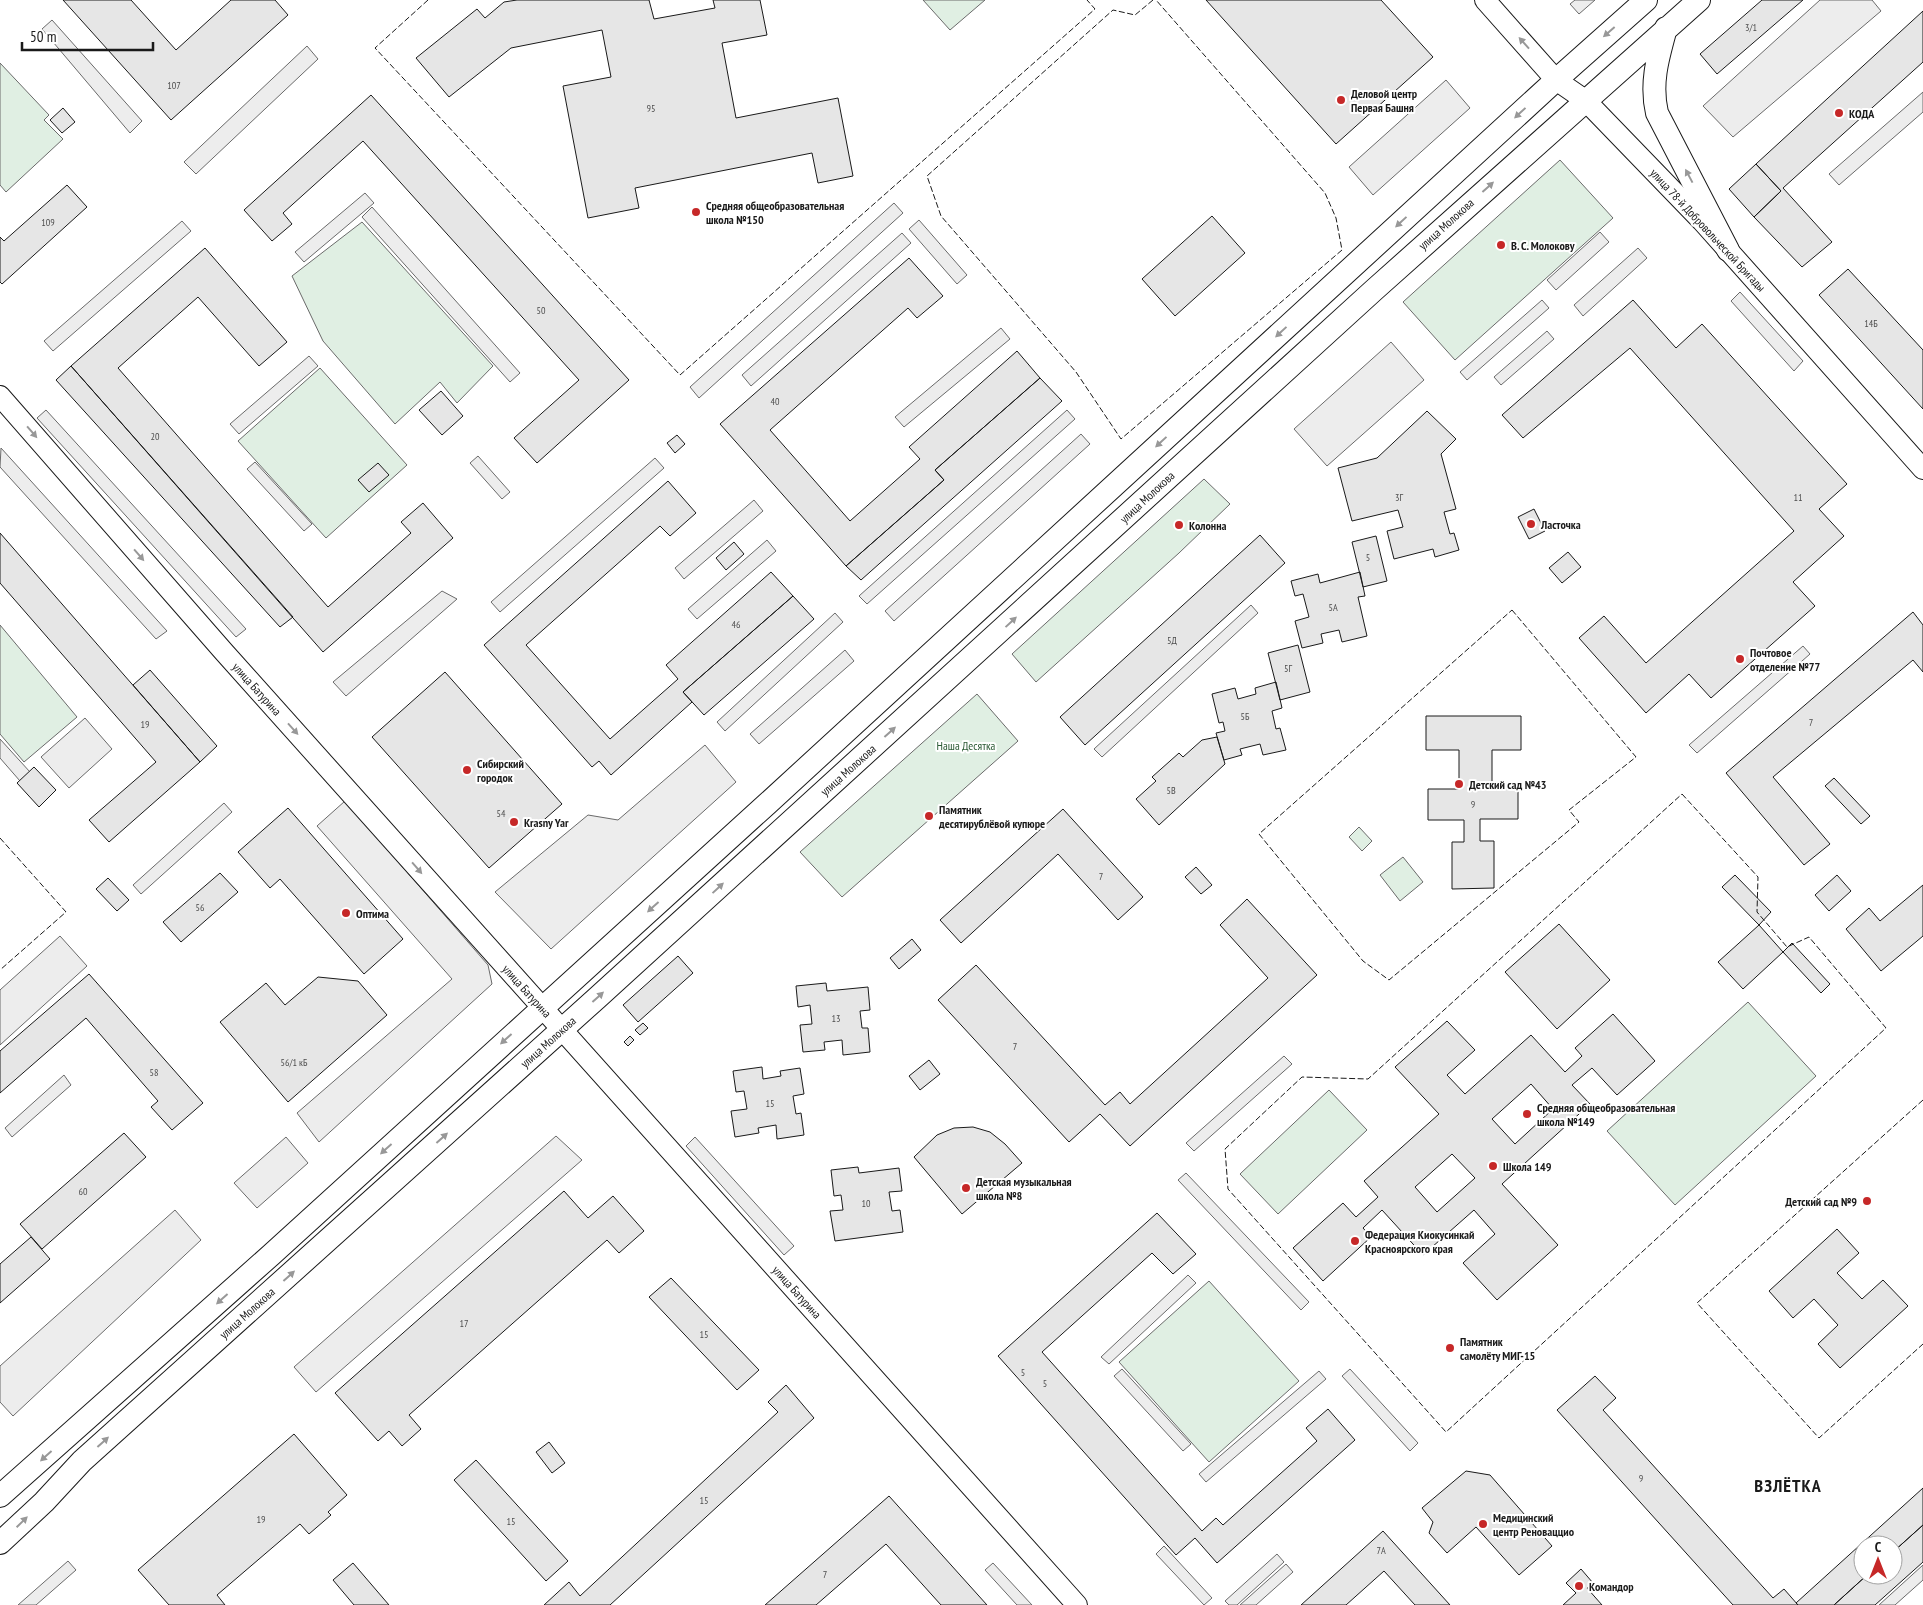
<svg xmlns="http://www.w3.org/2000/svg" width="1923" height="1605" viewBox="0 0 1923 1605" font-family="'PT Sans Narrow',sans-serif">
<rect width="100%" height="100%" fill="#fff"/>
<!-- green -->
<path fill="#e0efe3" stroke="#6a6a6a" d="M923 0H985L950 30Z
M0 63 49 115 44 120 63 139 6 192 0 185Z
M1560 160 1613 218 1455 360 1403 302Z
M362 222 493 366 457 403 440 382 395 424 323 341 292 276Z
M320 368 407 465 326 538 238 441Z
M1204 479 1230 504 1179 553 1036 682 1012 654Z
M0 625 77 717 24 762 0 734Z
M977 694 1018 741 842 897 800 852Z
M1359 827 1372 841 1362 851 1349 837Z
M1403 857 1423 882 1400 901 1380 875Z
M1748 1002 1816 1076 1675 1205 1607 1131Z
M1329 1090 1367 1130 1278 1214 1240 1174Z
M1209 1281 1299 1381 1209 1462 1119 1362Z"/>
<!-- parking -->
<path fill="#ededed" stroke="#6a6a6a" d="M1575 0H1595L1579 14 1570 4Z
M1820 0H1872L1881 11 1733 137 1703 106Z
M52 20 142 121 130 133 42 29Z
M307 46 318 59 196 174 184 162Z
M1446 80 1470 108 1373 195 1349 167Z
M1923 92V112L1839 185 1829 174Z
M365 193 374 203 304 262 295 252Z
M894 203 903 213 699 398 690 387Z
M372 207 520 373 510 382 362 217Z
M919 220 967 275 957 284 909 229Z
M182 221 191 231 53 351 44 341Z
M1600 232 1609 242 1556 290 1547 280Z
M902 233 911 243 751 386 742 375Z
M1638 248 1647 258 1583 316 1574 305Z
M1740 292 1803 361 1794 371 1731 301Z
M1542 300 1549 308 1467 380 1460 372Z
M1001 328 1010 339 904 427 895 417Z
M1547 331 1554 339 1501 385 1494 377Z
M1391 342 1424 380 1327 466 1294 429Z
M309 356 318 366 239 434 230 424Z
M46 410 246 629 236 637 37 418Z
M1067 410 1075 419 867 604 859 596Z
M1081 434 1090 444 894 621 885 611Z
M1 448 167 631 156 639 0 467Z
M478 456 510 492 502 499 470 463Z
M655 458 664 468 500 612 491 602Z
M255 462 312 524 304 531 247 469Z
M754 500 763 511 684 579 675 568Z
M767 540 776 551 697 619 688 609Z
M442 591 457 599 346 696 333 682Z
M1251 605 1258 613 1102 757 1094 749Z
M835 613 843 622 725 731 717 722Z
M1803 646 1810 654 1697 753 1689 745Z
M845 650 854 661 759 744 750 734Z
M85 718 112 749 69 788 41 757Z
M0 739 30 772 20 781 0 758Z
M705 745 736 782 551 949 495 892 588 815 618 820Z
M345 801 488 965 492 984 319 1142 297 1113 452 979 317 826Z
M224 803 232 812 141 894 133 885Z
M60 936 87 966 0 1045V990Z
M1284 1056 1292 1064 1194 1151 1186 1143Z
M64 1075 71 1085 12 1137 5 1128Z
M556 1136 582 1160 316 1392 294 1367Z
M286 1137 308 1163 257 1208 234 1183Z
M695 1137 794 1246 784 1255 686 1146Z
M1186 1173 1309 1302 1301 1310 1178 1180Z
M175 1210 201 1240 13 1416 0 1402V1366Z
M1188 1275 1196 1283 1109 1364 1101 1357Z
M1122 1369 1191 1444 1183 1451 1114 1376Z
M1350 1369 1418 1443 1410 1451 1342 1376Z
M1319 1371 1326 1379 1206 1482 1199 1474Z
M1164 1546 1212 1598 1204 1605 1156 1554Z
M1277 1554 1284 1562 1237 1605H1229L1225 1601Z
M68 1561 76 1570 36 1605H18Z
M993 1563 1032 1605H1017L985 1570Z
M1286 1564 1293 1572 1256 1605H1240Z
M1923 1565V1580L1895 1605H1879Z"/>
<!-- building -->
<path fill="#e6e6e6" stroke="#1a1a1a" fill-rule="evenodd" d="M63 0H131L176 50 231 0H275L288 15 171 120Z
M517 0H649L654 19 715 8 713 0H760L767 35 722 43 736 118 838 98 853 176 818 183 812 153 635 188 639 208 588 218 563 86 611 77 602 30 511 48 449 97 416 58 477 9 485 18 504 2Z
M1206 0H1381L1433 57 1336 144Z
M1762 0H1803L1717 74 1700 54Z
M1923 11V62L1783 188 1832 242 1802 267 1754 217 1781 191 1756 164Z
M371 95 629 380 537 463 514 438 579 380 363 141 283 213 292 224 272 241 244 210Z
M63 108 75 122 62 133 50 120Z
M1756 164 1781 191 1754 217 1729 189Z
M67 185 87 207 2 284 0 282V237L4 241Z
M1212 216 1245 253 1175 316 1142 279Z
M205 248 287 342 259 366 198 297 118 368 328 607 411 533 401 522 423 503 453 538 323 652 71 366Z
M909 258 943 296 917 318 908 308 770 430 850 521 920 459 909 447 1017 351 1040 378 935 470 944 480 846 566 720 424Z
M1848 269 1923 350V409L1819 295Z
M1633 300 1676 348 1702 324 1847 484 1819 509 1844 536 1793 582 1815 606 1711 698 1689 674 1646 713 1579 638 1604 616 1646 663 1794 531 1630 348 1523 438 1502 415Z
M71 366 293 617 280 627 56 380Z
M1040 378 1062 401 861 580 846 566 944 480 935 470Z
M441 391 463 416 442 435 419 410Z
M1427 411 1456 439 1441 454 1456 509 1444 512 1450 534 1454 533 1459 550 1435 557 1433 549 1394 559 1387 531 1403 527 1398 510 1352 521 1338 468 1377 458Z
M677 435 685 444 675 453 667 443Z
M378 463 389 475 369 492 358 480Z
M668 481 696 513 670 536 660 526 526 645 610 739 678 679 666 665 771 572 793 596 683 692 692 702 611 775 599 761 592 767 484 645Z
M1534 509 1545 531 1529 539 1518 517Z
M0 533 200 762 109 842 89 820 156 762 0 583Z
M1260 535 1285 563 1085 745 1060 717Z
M1376 536 1387 581 1363 587 1352 542Z
M734 542 744 554 726 570 716 558Z
M1568 552 1581 567 1562 583 1549 568Z
M1360 572 1365 596 1358 597 1367 636 1342 642 1339 630 1321 634 1323 643 1302 648 1295 621 1309 617 1303 594 1295 596 1291 581 1318 574 1320 583Z
M793 596 814 619 704 715 683 692Z
M1913 612 1923 625V672L1913 660 1773 777 1830 844 1804 865 1726 773Z
M1298 645 1310 692 1280 700 1268 653Z
M150 670 217 746 200 762 133 685Z
M445 672 562 804 489 868 372 737Z
M1276 682 1282 708 1272 711 1276 729 1280 728 1286 750 1263 755 1260 744 1240 749 1242 755 1224 760 1216 733 1225 731 1223 722 1219 723 1212 694 1235 688 1238 699 1256 694 1255 688Z
M1426 716H1521V750H1492V788H1518V819H1480V841H1494V888L1452 889V842H1464V820H1428V789H1459V750H1426Z
M1217 737 1225 764 1159 825 1136 799 1156 781 1152 777 1179 753 1183 757 1202 740Z
M34 767 56 790 39 807 17 783Z
M1834 778 1870 816 1861 824 1825 786Z
M288 808 403 939 364 974 280 879 270 888 238 852Z
M1063 809 1143 897 1118 920 1058 854 961 943 940 920Z
M1196 867 1212 885 1201 894 1185 877Z
M220 873 238 892 181 942 163 922Z
M1735 875 1771 912 1759 925 1722 887Z
M1837 875 1851 891 1829 911 1815 895Z
M108 878 129 900 117 911 96 889Z
M1923 885V936L1881 971 1846 929 1869 908 1880 921Z
M1247 899 1317 975 1130 1146 1100 1114 1069 1142 938 1000 976 965 1105 1105 1120 1092 1130 1104 1268 978 1220 925Z
M1559 924 1610 980 1557 1029 1505 972Z
M1759 925 1783 952 1743 989 1718 962Z
M912 939 921 950 899 969 890 958Z
M1792 943 1830 984 1821 993 1783 952Z
M678 956 693 973 638 1022 623 1005Z
M89 974 203 1103 172 1130 151 1107 158 1101 86 1018 0 1093V1051Z
M318 977 358 981 387 1015 288 1102 220 1022 266 983 285 1005Z
M826 983 827 991 868 987 870 1010 860 1011 862 1028H868L870 1052 843 1055 842 1040 824 1042 825 1050 803 1052 800 1025 812 1024 810 1005 798 1007 796 986Z
M1613 1014 1655 1061 1617 1095 1592 1068 1572 1085 1590 1104 1502 1184 1558 1245 1497 1300 1463 1263 1495 1234 1474 1210 1423 1255 1382 1210 1363 1228 1371 1237 1323 1281 1293 1248 1343 1203 1356 1217 1378 1197 1364 1181 1439 1114 1395 1067 1447 1021 1475 1050 1447 1075 1465 1094 1531 1035 1565 1072 1582 1056 1575 1048ZM1531 1084 1553 1109 1515 1144 1492 1119ZM1452 1154 1475 1178 1437 1212 1415 1187Z
M643 1023 648 1028 640 1035 635 1030Z
M630 1036 634 1040 628 1046 624 1042Z
M929 1060 940 1074 920 1090 909 1076Z
M762 1067 763 1079 781 1076 780 1071 800 1068 804 1094 793 1096 796 1114 801 1113 804 1135 777 1139 776 1125 758 1128 759 1133 735 1137 731 1111 747 1109 744 1091 736 1092 733 1071Z
M973 1127 990 1132 1005 1144 1022 1163 962 1214 914 1157 937 1135 954 1128Z
M124 1133 146 1157 42 1249 20 1224Z
M858 1167 859 1173 899 1168 902 1191 889 1192 892 1211 900 1210 903 1232 835 1241 830 1211 843 1210 841 1195 834 1196 831 1170Z
M564 1191 588 1218 613 1196 644 1231 619 1253 607 1240 409 1415 421 1429 402 1446 389 1431 378 1441 335 1393Z
M1157 1213 1196 1254 1173 1274 1152 1253 1042 1352 1202 1531 1216 1518 1223 1525 1317 1441 1306 1428 1328 1409 1355 1440 1217 1563 1195 1538 1176 1555 998 1356Z
M1837 1229 1859 1253 1837 1273 1862 1299 1883 1280 1908 1306 1840 1368 1818 1344 1838 1325 1814 1299 1793 1318 1769 1291Z
M31 1237 50 1259 0 1303V1264Z
M671 1278 759 1370 737 1390 649 1297Z
M1595 1376 1616 1398 1603 1410 1773 1598 1784 1589 1798 1605H1733L1557 1410Z
M786 1385 814 1418 610 1605H544L569 1582 580 1596 778 1412 768 1402Z
M294 1434 347 1495 328 1512 331 1515 309 1534 300 1524 217 1595 225 1605H169L138 1570Z
M549 1442 565 1463 552 1473 536 1452Z
M476 1460 568 1561 546 1581 454 1480Z
M1466 1471 1490 1475 1552 1546 1519 1575 1476 1527 1447 1553 1429 1533 1433 1522 1422 1508Z
M1923 1488V1525L1893 1552V1545H1863V1575H1867L1834 1605H1798L1796 1603Z
M889 1496 987 1605H941L886 1544 816 1605H765Z
M1923 1525V1562L1875 1605H1834L1867 1575H1893V1552Z
M1383 1531 1450 1605H1415L1384 1571 1346 1605H1301Z
M353 1563 389 1605H354L333 1580Z
M1581 1569 1593 1583 1587 1588 1602 1605H1563L1576 1593 1566 1583Z"/>
<g fill="none" stroke-linecap="round" stroke-linejoin="round">
<defs>
<path id="tertiary" d="M1485 0 1556 80 1585 100 1702 221 1923 469
M0 396 224 652 1077 1605"/>
<path id="secondary" d="M1666 28C1658 57 1650 83 1657 113L1728 250
M0 1496 271 1255 767 804 1556 80 1646 0
M0 1543 44 1502 82 1461 597 998 1374 290 1699 0"/>
</defs>
<!-- tertiary casing -->
<use href="#tertiary" stroke="#1a1a1a" stroke-width="22"/>
<!-- secondary casing -->
<use href="#secondary" stroke="#1a1a1a" stroke-width="24"/>
<!-- tertiary -->
<use href="#tertiary" stroke="#fff" stroke-width="20"/>
<!-- secondary -->
<use href="#secondary" stroke="#fff" stroke-width="22"/>
<!-- fence -->
<path stroke="#1a1a1a" stroke-width="1" stroke-dasharray="6 2.5" stroke-linecap="butt" d="M428 0 375 48 680 375 1095 9 1087 0
M1153 0 1135 15 1113 10 927 176 941 216 1076 372 1121 439 1342 250 1336 218 1325 193 1156 0
M1512 610 1636 757 1569 810 1579 822 1389 980 1363 961 1259 834Z
M1682 794 1758 877 1757 912 1787 947 1809 937 1886 1028 1446 1432 1228 1189 1225 1149 1302 1077 1368 1079Z
M0 838 66 912 0 970
M1923 1100 1697 1303 1819 1438 1923 1344"/>
</g>
<!-- one-way arrows -->
<defs><path id="oneway-solid" d="M-6-.8H1V-3.2L6.5 0L1 3.2V.8H-6Z" transform="scale(1.25)"/></defs>
<g fill="#989898">
<use href="#oneway-solid" transform="translate(1609 32) rotate(139)"/>
<use href="#oneway-solid" transform="translate(1524 43) rotate(-132)"/>
<use href="#oneway-solid" transform="translate(1520 113) rotate(137)"/>
<use href="#oneway-solid" transform="translate(1689 176) rotate(-118)"/>
<use href="#oneway-solid" transform="translate(1488 187) rotate(-42)"/>
<use href="#oneway-solid" transform="translate(1401 222) rotate(137)"/>
<use href="#oneway-solid" transform="translate(1281 332) rotate(137)"/>
<use href="#oneway-solid" transform="translate(32 432) rotate(49)"/>
<use href="#oneway-solid" transform="translate(1161 442) rotate(137)"/>
<use href="#oneway-solid" transform="translate(139 555) rotate(49)"/>
<use href="#oneway-solid" transform="translate(1011 622) rotate(-43)"/>
<use href="#oneway-solid" transform="translate(293 729) rotate(48)"/>
<use href="#oneway-solid" transform="translate(890 732) rotate(-42)"/>
<use href="#oneway-solid" transform="translate(417 868) rotate(49)"/>
<use href="#oneway-solid" transform="translate(718 888) rotate(-43)"/>
<use href="#oneway-solid" transform="translate(653 907) rotate(138)"/>
<use href="#oneway-solid" transform="translate(598 997) rotate(-42)"/>
<use href="#oneway-solid" transform="translate(506 1039) rotate(138)"/>
<use href="#oneway-solid" transform="translate(442 1138) rotate(-42)"/>
<use href="#oneway-solid" transform="translate(386 1149) rotate(138)"/>
<use href="#oneway-solid" transform="translate(289 1276) rotate(-42)"/>
<use href="#oneway-solid" transform="translate(222 1299) rotate(138)"/>
<use href="#oneway-solid" transform="translate(103 1442) rotate(-42)"/>
<use href="#oneway-solid" transform="translate(46 1456) rotate(138)"/>
<use href="#oneway-solid" transform="translate(22 1522) rotate(-44)"/>
</g>
<!-- markers -->
<g fill="#c62828" stroke="#fff" stroke-width="2">
<circle cx="1341" cy="100" r="5"/>
<circle cx="1839" cy="113" r="5"/>
<circle cx="696" cy="212" r="5"/>
<circle cx="1501" cy="245" r="5"/>
<circle cx="1531" cy="524" r="5"/>
<circle cx="1179" cy="525" r="5"/>
<circle cx="1740" cy="659" r="5"/>
<circle cx="467" cy="770" r="5"/>
<circle cx="1459" cy="784" r="5"/>
<circle cx="929" cy="816" r="5"/>
<circle cx="514" cy="822" r="5"/>
<circle cx="346" cy="913" r="5"/>
<circle cx="1527" cy="1114" r="5"/>
<circle cx="1493" cy="1166" r="5"/>
<circle cx="966" cy="1188" r="5"/>
<circle cx="1867" cy="1201" r="5"/>
<circle cx="1355" cy="1241" r="5"/>
<circle cx="1450" cy="1348" r="5"/>
<circle cx="1483" cy="1524" r="5"/>
<circle cx="1579" cy="1586" r="5"/>
</g>
<g text-anchor="middle" dominant-baseline="central" stroke-width="4" stroke-linejoin="round" paint-order="stroke">
<!-- number labels -->
<g font-size="10" fill="#4d4d4d">
<text x="1751" y="27">3/1</text>
<text x="174" y="85">107</text>
<text x="651" y="108">95</text>
<text x="48" y="222">109</text>
<text x="541" y="310">50</text>
<text x="1871" y="323">14Б</text>
<text x="775" y="401">40</text>
<text x="155" y="436">20</text>
<text x="1399" y="497">3Г</text>
<text x="1798" y="497">11</text>
<text x="1368" y="557">5</text>
<text x="1333" y="607">5А</text>
<text x="736" y="624">46</text>
<text x="1172" y="640">5Д</text>
<text x="1288" y="668">5Г</text>
<text x="1245" y="716">5Б</text>
<text x="1811" y="722">7</text>
<text x="145" y="724">19</text>
<text x="1171" y="790">5В</text>
<text x="1473" y="804">9</text>
<text x="501" y="813">54</text>
<text x="1101" y="876">7</text>
<text x="200" y="907">56</text>
<text x="836" y="1018">13</text>
<text x="1015" y="1046">7</text>
<text x="294" y="1062">56/1 кБ</text>
<text x="154" y="1072">58</text>
<text x="770" y="1103">15</text>
<text x="83" y="1191">60</text>
<text x="866" y="1203">10</text>
<text x="464" y="1323">17</text>
<text x="704" y="1334">15</text>
<text x="1023" y="1372">5</text>
<text x="1045" y="1383">5</text>
<text x="1641" y="1478">9</text>
<text x="704" y="1500">15</text>
<text x="261" y="1519">19</text>
<text x="511" y="1521">15</text>
<text x="1381" y="1550">7А</text>
<text x="825" y="1574">7</text>
</g>
<!-- poi labels -->
<g font-size="12" font-weight="bold" fill="#1a1a1a" stroke="#fff" text-anchor="start">
<text x="1351" y="93">Деловой центр<tspan x="1351" dy="14">Первая Башня</tspan></text>
<text x="1849" y="113">КОДА</text>
<text x="706" y="205">Средняя общеобразовательная<tspan x="706" dy="14">школа №150</tspan></text>
<text x="1511" y="245">В. С. Молокову</text>
<text x="1541" y="524">Ласточка</text>
<text x="1189" y="525">Колонна</text>
<text x="1750" y="652">Почтовое<tspan x="1750" dy="14">отделение №77</tspan></text>
<text x="477" y="763">Сибирский<tspan x="477" dy="14">городок</tspan></text>
<text x="1469" y="784">Детский сад №43</text>
<text x="939" y="809">Памятник<tspan x="939" dy="14">десятирублёвой купюре</tspan></text>
<text x="524" y="822">Krasny Yar</text>
<text x="356" y="913">Оптима</text>
<text x="1537" y="1107">Средняя общеобразовательная<tspan x="1537" dy="14">школа №149</tspan></text>
<text x="1503" y="1166">Школа 149</text>
<text x="976" y="1181">Детская музыкальная<tspan x="976" dy="14">школа №8</tspan></text>
<text x="1857" y="1201" text-anchor="end">Детский сад №9</text>
<text x="1365" y="1234">Федерация Киокусинкай<tspan x="1365" dy="14">Красноярского края</tspan></text>
<text x="1460" y="1341">Памятник<tspan x="1460" dy="14">самолёту МИГ-15</tspan></text>
<text x="1493" y="1517">Медицинский<tspan x="1493" dy="14">центр Реноваццио</tspan></text>
<text x="1589" y="1586">Командор</text>
</g>
<!-- street labels -->
<g font-size="12" fill="#1a1a1a" stroke="#fff">
<text transform="translate(1446 224) rotate(-42)">улица Молокова</text>
<text transform="translate(1708 230) rotate(47)">улица 78-й Добровольческой Бригады</text>
<text transform="translate(1147 497) rotate(-43)">улица Молокова</text>
<text transform="translate(257 689) rotate(48)">улица Батурина</text>
<text transform="translate(848 770) rotate(-42)">улица Молокова</text>
<text transform="translate(527 991) rotate(48)">улица Батурина</text>
<text transform="translate(548 1042) rotate(-42)">улица Молокова</text>
<text transform="translate(797 1292) rotate(48)">улица Батурина</text>
<text transform="translate(247 1313) rotate(-42)">улица Молокова</text>
</g>
<!-- park labels -->
<g font-size="12" fill="#2b5a34" stroke="#fff">
<text x="966" y="745">Наша Десятка</text>
</g>
<!-- district labels -->
<g font-size="18" font-weight="bold" letter-spacing="1" fill="#1a1a1a" stroke="#fff">
<text x="1788" y="1485">ВЗЛЁТКА</text>
</g>
</g>
<!-- north arrow -->
<g transform="translate(1878 1560)"><circle r="24" fill="#ffffff" stroke="#a3a3a3"/>
<path d="M0-4L9 19L0 12L-9 19Z" fill="#c62828"/>
<text y="-8" font-size="14" font-weight="bold" text-anchor="middle" fill="#1a1a1a">С</text>
</g>
<!-- scale -->
<path d="M22 42v8h131v-8" fill="none" stroke="#1a1a1a" stroke-width="2.5"/>
<text x="30" y="42" font-size="15" fill="#1a1a1a" stroke="#ffffff" stroke-width="4" paint-order="stroke">50 m</text>
</svg>
